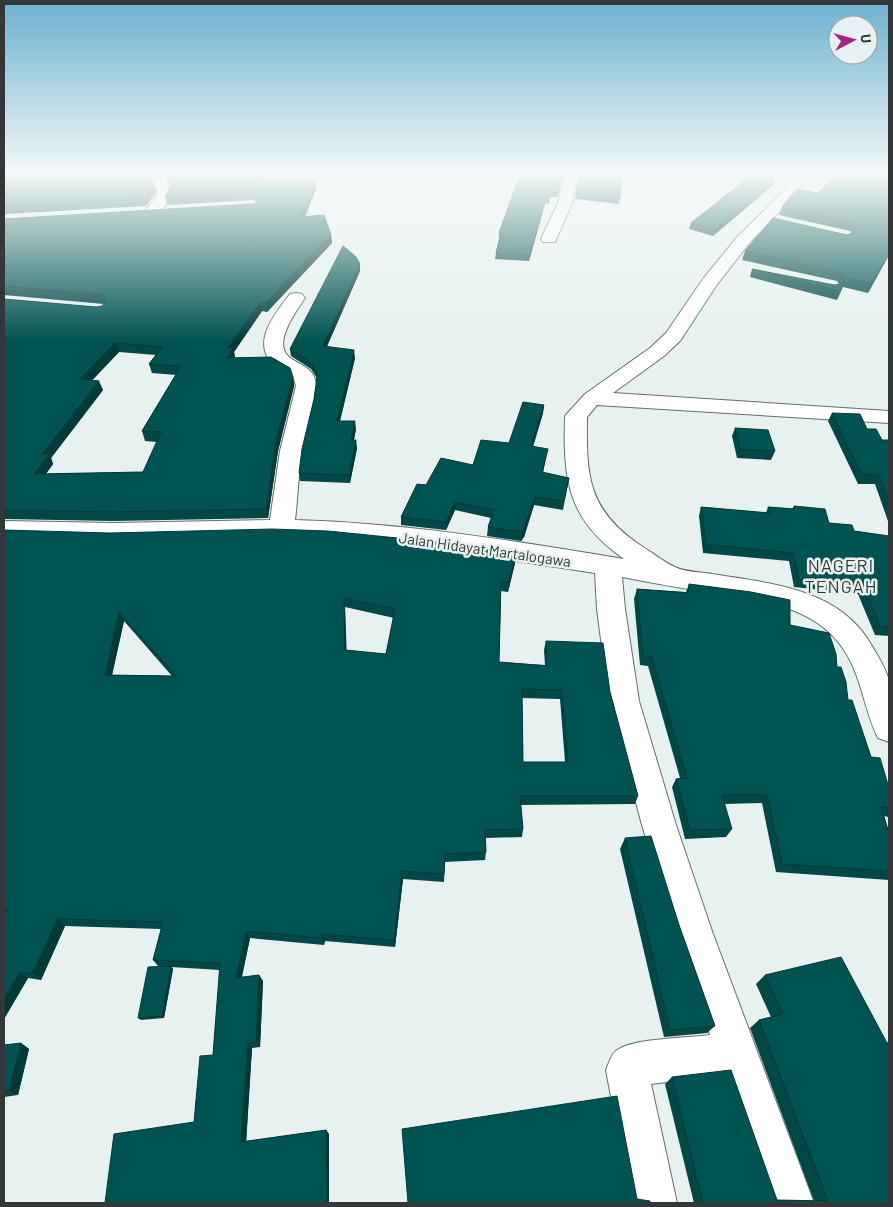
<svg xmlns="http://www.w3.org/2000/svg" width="893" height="1207" viewBox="0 0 893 1207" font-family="Barlow,sans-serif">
<rect width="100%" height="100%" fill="#e6f1f0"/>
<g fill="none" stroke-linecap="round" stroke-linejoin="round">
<defs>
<path id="minor" d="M152 173H166C166 181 170 184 172 191 174 200 157 218 146 215L144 212 157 196 158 192 152 181Z
M503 173H517C513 178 510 178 504 177Z
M565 173H579L572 203 555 242H543L541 239 558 203Z
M798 173H812L788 203 750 242 716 286 680 341 664 356 613 393 889 411V423L597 405 587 417C586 476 588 510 640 545 650 551 665 563 675 567 685 572 700 572 712 574 769 583 836 588 869 641 876 653 887 669 889 682 892 700 889 724 889 742L878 738C864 710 862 677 844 650 815 605 760 601 712 593 682 588 652 583 622 577L625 609 639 701 676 825 713 934 814 1203H768L724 1075 651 1084 677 1203H631L606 1070C609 1063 611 1054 617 1050 635 1038 687 1038 710 1035L675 934 642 825 609 701 597 609 595 573 443 550 330 539 274 537 114 541 4 538V521L114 523 270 520 280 451 296 386 293 376C286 370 275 368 270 361 253 339 277 311 290 294L296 293 302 294 305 298C297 310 273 342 288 356 299 366 315 367 316 385 317 398 306 433 303 448 298 472 298 497 295 520 405 523 516 541 624 559 568 520 563 481 565 416L585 394 650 348 666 333 703 279 738 236 778 197Z"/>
</defs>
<!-- minor casing -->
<use href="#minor" stroke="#656e6d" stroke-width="2"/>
<!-- minor -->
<use href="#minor" fill="#fff" fill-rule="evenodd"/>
</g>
<!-- wall -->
<path fill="#004745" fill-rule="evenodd" d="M4 173H151L150 178 154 184 156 192 146 206 4 214V215Z
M166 173H268L263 180 316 189 305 217 331 235 332 243 267 312 262 311 234 352 235 358 293 377 294 386 278 451 268 518 114 521 4 519V299L96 307 102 306 104 304 4 295V219L252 204 257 203 258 202 253 200 167 205 165 197 170 186ZM119 352 156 355 149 364 152 373 176 375 142 431 145 441 157 442 143 472 46 474 53 464 51 458 103 390 92 380Z
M460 173H502V175Z
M517 173H564L557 197H550L549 204 545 203 529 261 495 259 496 253 499 239V233L519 176H517Z
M580 173H639L638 176 622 175 619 204 575 199Z
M841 173 889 255 868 293 843 287 837 300 750 277 752 269 834 285 839 284 837 281 742 260 745 251 847 235 852 233 850 231 779 215 782 207 817 193Z
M775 179 773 185 713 236 689 229 691 223Z
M360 264V271L327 346 355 358 340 421 356 429 354 440 357 448 350 483 300 481 299 473 314 399 317 378 311 369 291 356 290 349Z
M544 405 543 413 533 447 546 457 543 473 569 478 563 510 534 505 524 537 521 541 487 536 488 527 491 518 455 510 446 530 401 525V517L426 485 473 465 509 443Z
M832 413 867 429 882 440H889V524L875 484H858L828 421Z
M735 428 775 451 771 460 737 458 732 436Z
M794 506 829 523 854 531 889 536V636L875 635 858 594 794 587 789 561 703 553 699 516 701 507 766 513 768 507 792 509Z
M4 530 437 548 515 563 508 592 501 591 499 662 545 665 544 650 546 641 610 692 638 796 635 804 521 805 523 829 522 837 485 838 486 852 485 860 445 862 444 882 403 879 395 947 325 941 324 945 250 938 242 977 259 975 263 981 260 1047 252 1048 246 1141 326 1130 329 1134V1203H105L194 1122 213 1055 220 970 171 967 173 969 164 1018 141 1020 138 1018 162 967 158 966 153 960 161 929 65 926 41 980 28 978 4 1019ZM345 607 394 618 386 654 346 650ZM124 621 172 676 112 675ZM522 698 560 699 565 762H523Z
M689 584 790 625 837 667 848 700 871 757 889 788V815L888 817 884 816 889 833V880L776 872 762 803 724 804 732 829 726 837 685 839 672 787 676 779 680 778 648 666 640 665 634 599 637 589 686 592Z
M625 838 679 925 715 1026 707 1033 664 1037 620 849Z
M765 975 889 1203H694L665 1084 672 1077 777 1200 814 1201 750 1028 759 1020 771 1017 756 984Z
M21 1043 29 1049 18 1095 4 1097V1045Z"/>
<!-- shaded-wall -->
<path fill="#003a38" d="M261 173H268L258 188 256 180Z
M563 173H564L557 197 558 192Z
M775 179 773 185 713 236 715 229Z
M315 181 316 189 301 225 300 217Z
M154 184 156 192 146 206 144 198Z
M546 198 545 203 529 261 530 255Z
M331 235 332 243 267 312 265 303Z
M889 253V255L868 293 871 284Z
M360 264V271L324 353 323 346Z
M260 303 262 311 234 352 235 358H227L228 348Z
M115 343 119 352 84 389 80 379Z
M354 350 355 358 338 429 337 421Z
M293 377 294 386 278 451 268 518 266 509 276 441Z
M99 381 103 390 51 458 53 464 39 483 34 474 42 454Z
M544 405 543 413 530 455 531 446Z
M355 421 356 429 352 448 351 440Z
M356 440 357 448 350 483 349 475Z
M548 449 546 457 541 481 542 472Z
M535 497 534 505 524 537 521 541 522 532Z
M455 502V510L446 530V522Z
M516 553 515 563 508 592 509 582Z
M344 598 345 607 347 660 345 650Z
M119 612 124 621 110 684 105 675Z
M402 871 403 879 395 947 394 940Z
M57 919 65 926 41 980 33 973Z
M246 931 250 938 240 984 236 978Z
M322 934 325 941 324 945 322 938Z
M171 966 173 969 164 1018 162 1016Z
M20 972 28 978 4 1019V998Z
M259 975 263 981 260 1047 256 1042Z
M21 1043 29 1049 18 1095 9 1091Z
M248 1043 252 1048 246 1145 241 1142Z
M326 1130 329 1134V1203H327Z"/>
<!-- building -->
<path fill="#005350" stroke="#003a38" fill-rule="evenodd" d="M4 173H148V174L154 184 144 198 4 206Z
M167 173H261L256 180 315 181 300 217 324 215 331 235 265 303H260L228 348H233L227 358 271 357 290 368 293 377 276 441 266 509 110 512 4 510V299L96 307 102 306 106 301 103 295 4 286V219L252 204 257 203 260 199 258 194 252 192 165 197 171 185ZM115 343 162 347 149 364 181 366 142 431 161 432 143 472 34 474 49 455 42 454 99 381 80 379Z
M521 173H563L558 192 551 191 549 198H546L530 255 496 253 501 234 499 233Z
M580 173H623L620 199 576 193Z
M754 173H770L775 179 715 229 691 223Z
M841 173H889V253L871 284 846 278 840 291 752 269 834 285 841 284 845 280 841 273 745 251 773 218 847 235 855 232 857 227 853 223 782 207 797 189 817 193Z
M343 246 356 257 360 264 323 346 354 350 337 421H355L351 440H356L349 475 299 473 302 449 314 399 317 377 316 370 310 362 290 349Z
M523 402 544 405 531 446 548 449 542 472 569 478 564 501 535 497 524 528 522 532 488 527 494 510 455 502 446 522 401 517 417 484 426 485 441 458 473 465 481 440 509 443Z
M832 413 860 414 867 429H876L882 440H889V502L879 475H862Z
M735 428 768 430 775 451 740 449Z
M794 506 825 509 829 523 852 525 854 531 889 536V627L880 626 863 585 799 579 793 553 706 544 701 507 770 513 768 507 795 509Z
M272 529 328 531 437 542 434 547 478 553 480 548 516 553 509 582 501 581 499 662 547 666 546 641 603 643 610 692 638 796H520L523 829 485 830 486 852 445 854 444 874 402 871 394 940 322 934V938L246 931 236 978 259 975 256 1042 248 1043 241 1142 326 1130 327 1203H105L114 1134 194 1122 200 1056 213 1055 220 963 153 960 163 922 57 919 33 973 20 972 4 998V916L7 910 4 909V530L110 533ZM344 598 395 609 386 654 345 650ZM119 612 176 676 105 675ZM522 689 562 690 568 762H523Z
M689 584 751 592 790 600V625L829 633 836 654 837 667H841L846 682 848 700H852L871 757 880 758 889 788V808L881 807 889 833V871L782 864 767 795H722L732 829 690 830 676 779 687 778 652 657 643 656 637 589 689 593Z
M651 836 679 925 715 1026 670 1030 625 838Z
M841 957 887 1043 889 1042V1203H703L672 1077 731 1070 777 1200 828 1201 759 1020 783 1014 765 975Z
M171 966 162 1016 138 1018 148 967Z
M21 1043 9 1091H4V1045Z
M617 1096 637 1199 650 1201V1203H408L402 1129Z"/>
<!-- sky -->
<linearGradient id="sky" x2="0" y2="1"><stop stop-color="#6cb0ce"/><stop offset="0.51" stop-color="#f4f9f8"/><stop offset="1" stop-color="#f4f9f8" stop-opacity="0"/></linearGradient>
<rect width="893" height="342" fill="url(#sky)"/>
<g text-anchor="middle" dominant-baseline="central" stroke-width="5" stroke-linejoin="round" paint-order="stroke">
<!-- street labels -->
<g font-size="15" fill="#333737" stroke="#e6f1f0">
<text transform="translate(485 549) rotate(8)">Jalan Hidayat Martalogawa</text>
</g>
<!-- quarter labels -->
<g font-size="18" letter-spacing="1" fill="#333737" stroke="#e6f1f0">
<text x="841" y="565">NAGERI<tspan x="841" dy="21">TENGAH</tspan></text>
</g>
</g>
<!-- border -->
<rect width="893" height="1207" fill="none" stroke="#333737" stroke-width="10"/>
<!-- north arrow -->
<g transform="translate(853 40) rotate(84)"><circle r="24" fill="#e6f1f0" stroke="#9ea7a6"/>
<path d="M0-4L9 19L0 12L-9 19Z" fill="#a12980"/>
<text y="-8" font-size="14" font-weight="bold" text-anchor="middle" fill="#333737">U</text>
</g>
</svg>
